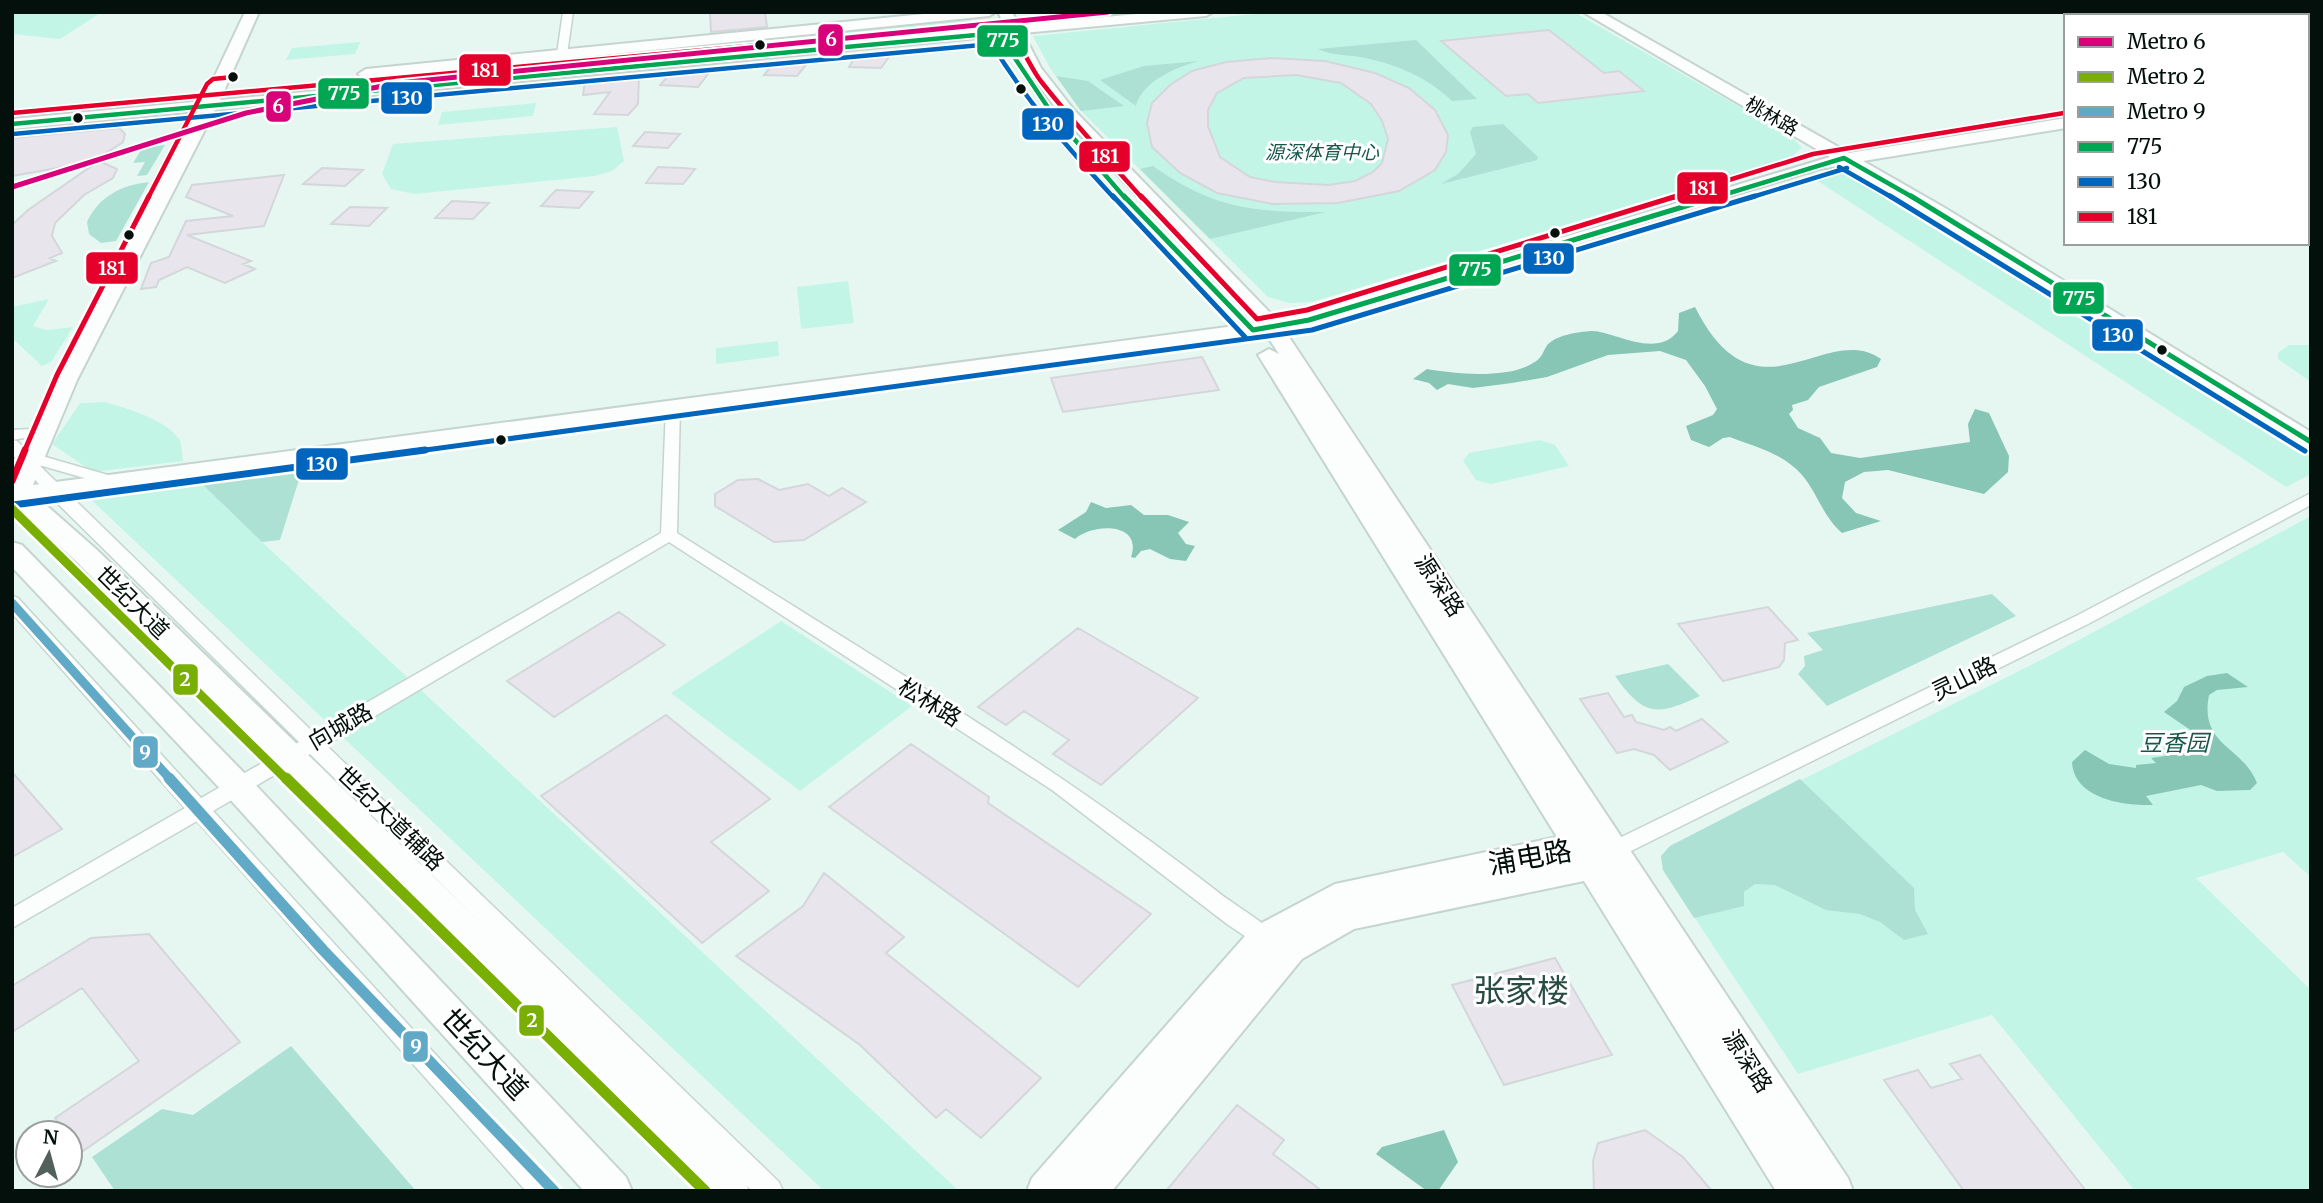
<svg xmlns="http://www.w3.org/2000/svg" width="2323" height="1203" viewBox="0 0 2323 1203" font-family="Merriweather,'Noto Sans SC',serif">
<rect width="100%" height="100%" fill="#e6f7f2"/>
<!-- green -->
<path fill="#c3f5e7" d="M41 12H102L60 39 12 34V14Z
M1048 12H1185L1045 25 1037 13Z
M1274 12H1574L1792 137 1802 148 1792 156 1312 302 1289 303 1268 297 1081 111 1050 68 1033 36Z
M970 19 976 32 577 70 579 56Z
M360 42 355 54 286 60 292 48Z
M554 59 549 72 230 100V91Z
M192 94 189 102 12 119V112Z
M536 103 533 116 438 125 442 112Z
M617 127 624 161 612 171 595 176 414 194 391 189 382 174 393 144Z
M1837 171 1864 176 2304 452 2311 458V474L2286 487 1807 174Z
M848 281 854 323 801 329 797 287Z
M49 299 33 326 47 330 73 327 51 362 42 366 12 338V307Z
M778 341 779 356 716 364V348Z
M2289 345H2311V382L2278 359V353Z
M104 402C124 407 167 420 179 439 182 444 182 455 183 461L93 472 52 444 80 403Z
M1540 440 1555 445 1569 466 1491 484 1476 480 1463 461 1469 453Z
M199 481 262 542 959 1191H824L86 495Z
M2311 516V877L2283 852 2196 878 2311 990V1191H2135L1992 1015 1798 1074 1663 870 1661 856 1670 846 2043 659Z
M781 621 912 706 800 791 671 693Z"/>
<!-- forest -->
<path fill="#ade1d3" d="M1416 40 1477 99 1452 101C1427 77 1394 63 1360 57 1347 55 1330 55 1318 49Z
M1199 61C1177 67 1142 81 1136 106L1100 80 1144 66Z
M1056 76 1088 81 1124 106 1081 111Z
M1503 124 1538 157 1537 160 1441 184 1458 174 1476 154 1470 132 1473 127Z
M165 145 147 175 137 176 145 162 133 163 143 147Z
M1153 166C1212 208 1255 213 1326 212L1210 239 1140 169Z
M149 182 116 241 101 243 89 234 87 222C99 196 122 185 149 182Z
M303 467 280 540 262 542 199 481Z
M1992 594 2016 616 1827 706 1798 674 1805 666 1804 656 1823 650 1807 633Z
M1668 664 1700 696C1657 716 1644 717 1615 676Z
M1800 779 1914 888 1915 910 1928 934 1904 940 1880 922 1860 914 1826 910 1775 885 1755 884 1744 892V906L1694 918 1663 870 1661 856 1670 846Z
M291 1046 416 1191H115L92 1157 162 1109 193 1115Z"/>
<!-- water -->
<path fill="#87c5b4" d="M1695 307C1756 429 1825 320 1881 359L1877 367 1819 387 1808 400 1792 405 1793 410 1789 414 1798 428 1820 438 1831 453 1860 458 1970 442 1968 424 1975 409 1989 413 2009 456 2008 472 1984 494 1888 470 1864 472 1845 482 1842 498 1856 513 1881 521 1842 533C1822 515 1818 494 1802 475 1783 453 1755 447 1730 437L1723 438 1709 447 1691 440 1686 426 1713 415 1717 409 1705 386 1686 360 1660 351 1608 355 1547 377 1512 383 1473 388 1448 384 1437 390 1429 383 1413 379 1427 369C1455 374 1508 379 1533 363 1541 359 1542 354 1546 347 1553 335 1579 332 1591 331 1612 330 1656 360 1678 331L1679 313Z
M1091 502 1106 508 1131 505 1144 515H1168L1189 522 1178 533 1186 544 1195 546 1186 561 1170 559 1150 549 1141 551 1135 558 1131 557C1143 522 1093 523 1075 539L1058 530 1086 512Z
M2227 673 2248 687 2217 690 2209 695C2199 746 2243 746 2257 783L2250 790 2217 791 2201 785 2146 796 2153 805C2124 806 2074 799 2072 762L2085 750 2109 764 2136 768V765L2156 763 2151 758 2165 756 2160 750 2192 731 2164 712 2177 701 2184 687 2207 676Z
M1444 1130 1458 1162 1438 1191H1427L1376 1154 1382 1147Z"/>
<!-- building -->
<path fill="#e8e6ec" stroke="#d4d7d9" stroke-width="2" fill-rule="evenodd" d="M710 12H765L767 27 711 32Z
M1549 30 1604 73 1619 71 1644 91 1538 103 1528 94 1506 96 1441 41Z
M856 55 889 57 881 68 849 67Z
M1273 58 1325 61 1375 73 1409 88 1435 110 1448 135 1446 152 1435 170 1399 191 1338 203 1273 204 1217 193 1180 173 1152 147 1147 123 1152 103 1170 85 1192 71 1226 62ZM1296 75 1341 83 1371 104 1382 121 1388 139 1382 163 1373 172 1355 181 1328 185 1275 182 1250 177 1220 157 1208 126V110L1217 93 1244 78Z
M774 63 806 65 797 76 764 75Z
M671 73 708 74 698 87 660 85Z
M639 76 638 104 628 115 594 114 610 92 583 95 585 81Z
M119 128 125 134 123 142 92 162 12 176V138Z
M645 132 680 134 668 148 633 146Z
M99 161 117 169 113 178 84 195 55 223 52 236 62 253 50 258 56 261 12 278V225L28 210Z
M658 167 683 168 695 169 683 184 646 183Z
M322 168 363 170 345 186 303 184Z
M284 175 264 226 187 235 251 261 243 264 255 269 225 283 187 267 159 280 156 287 141 289 151 263 169 257 186 221 233 216 186 197 192 185Z
M556 190 593 192 579 208 541 206Z
M452 201 489 203 473 219 435 218Z
M350 207 387 208 369 226 331 224Z
M1202 357 1219 390 1063 412 1051 378Z
M758 479 779 490 808 484 829 496 842 488 866 502 804 540 774 542 715 506V494L738 480Z
M1768 607 1798 640 1785 643 1784 660 1779 667 1723 681 1678 624Z
M619 612 665 645 554 717 507 681Z
M1078 628 1198 698 1101 785 1053 754 1069 740 1024 711 1006 725 978 707Z
M1608 693 1624 717 1632 715 1636 722 1664 730 1670 727 1676 731 1702 719 1728 742 1670 770 1654 755 1634 749 1617 753 1580 699Z
M666 715 770 799 711 842 769 891 702 943 541 796Z
M911 744 989 797 988 803 1151 914 1078 987 829 807Z
M12 772 62 829 12 857Z
M824 873 904 937 886 953 1041 1078 981 1138 946 1109 936 1118 860 1045 736 956 803 906Z
M149 934 240 1042 80 1153 70 1139V1133H66L55 1118 139 1061 82 988 12 1032V986L91 938Z
M1555 958 1612 1055 1504 1085 1452 985Z
M1980 1055 2086 1191H1964L1884 1080 1918 1070 1931 1088 1962 1079 1950 1064Z
M1237 1105 1284 1140 1273 1154 1322 1191H1166Z
M1645 1130 1683 1157 1712 1191H1594L1593 1161 1598 1143Z"/>
<g fill="none" stroke-linecap="round" stroke-linejoin="round">
<defs>
<path id="street" d="M563 12H573L564 75 559 78 554 75Z
M673 403 680 407 677 533C860 649 1047 759 1218 892 1231 903 1274 928 1280 940L1277 947 1269 949 1261 947 1227 924 1052 790 669 542 326 745 779 1182 783 1191H752L310 754 213 811 552 1182 556 1191H526L197 821 12 928V908L185 808 12 613V596L18 598 201 798 299 742 47 493 12 454V430L49 428 52 431 49 434 12 440 17 441 28 452 122 479 124 482 122 485 116 487 39 465 314 733 661 533 666 407Z
M2311 493V505L2088 624 1619 857 1612 859 1605 857 1602 851 1605 845 2076 616Z"/>
<path id="secondary" d="M245 12H259L220 100 1005 26 998 12H1012L1019 25 1158 12H1213L1206 16 1023 33 1041 68 1074 110 1277 320 1305 315 1830 157 1583 12H1601L1849 153 2066 118V128L1863 161 1945 208 2311 432V449L1844 165 1819 169 1316 324 1285 331 1848 1178 1853 1191H1776L1584 881 1354 929 1302 959 1112 1191H1027L1032 1178 1252 928 1335 884 1557 837 1258 355 1269 349 1279 354 1266 334 26 500 21 510 12 512V477L55 380 198 111 12 129V119L203 101ZM1009 35 1026 69 1062 116 1257 323 33 485 77 380 215 110Z
M944 12H996L989 16 366 79 358 74 366 69Z
M2311 78V88L2307 89V79Z"/>
<path id="primary" d="M12 480 21 483 96 549 743 1177 749 1191H700L76 561 12 502Z
M12 542 22 545 249 778 626 1177 632 1191H584L227 796 12 567Z"/>
</defs>
<!-- street casing -->
<use href="#street" stroke="#c5d4cf" stroke-width="3"/>
<!-- secondary casing -->
<use href="#secondary" stroke="#c5d4cf" stroke-width="4"/>
<!-- primary casing -->
<use href="#primary" stroke="#c5d4cf" stroke-width="4"/>
<!-- street -->
<use href="#street" fill="#fbfefd" fill-rule="evenodd"/>
<!-- secondary -->
<use href="#secondary" fill="#fbfefd" fill-rule="evenodd"/>
<!-- primary -->
<use href="#primary" fill="#fbfefd" fill-rule="evenodd"/>
<defs>
<path id="bus-1-far1" d="M12 124 998 33 1051 112 1125 198
M1844 158 1914 198
M1713 198 1844 158"/>
<path id="bus-1" d="M1124 196 1253 330 1309 320 1719 196
M1911 196 2311 442"/>
<path id="bus-2-far2" d="M13 134 992 44C1026 101 1069 149 1114 198
M1839 167 1893 198
M1749 198 1847 168"/>
<path id="bus-2-far1" d="M1113 196 1245 337
M1890 196 2305 451
M411 452 1312 330 1755 196"/>
<path id="bus-2" d="M13 505 425 450"/>
<path id="bus-3-far2" d="M12 113 1000 23C1019 37 1027 62 1040 80 1072 121 1107 159 1142 198
M148 198 207 84 213 79 233 77
M1671 198 1813 154 2064 113"/>
<path id="bus-3-far1" d="M1141 196 1257 319 1307 310 1677 196
M24 452 57 375 149 196"/>
<path id="bus-3" d="M12 481 25 450"/>
</defs>
<!-- bus-1-far1 casing -->
<use href="#bus-1-far1" stroke="#fff" stroke-width="8"/>
<!-- bus-1 casing -->
<use href="#bus-1" stroke="#fff" stroke-width="10"/>
<!-- bus-2-far2 casing -->
<use href="#bus-2-far2" stroke="#fff" stroke-width="8"/>
<!-- bus-2-far1 casing -->
<use href="#bus-2-far1" stroke="#fff" stroke-width="10"/>
<!-- bus-2 casing -->
<use href="#bus-2" stroke="#fff" stroke-width="12"/>
<!-- bus-3-far2 casing -->
<use href="#bus-3-far2" stroke="#fff" stroke-width="8"/>
<!-- bus-3-far1 casing -->
<use href="#bus-3-far1" stroke="#fff" stroke-width="10"/>
<!-- bus-3 casing -->
<use href="#bus-3" stroke="#fff" stroke-width="12"/>
<!-- bus-1-far1 -->
<use href="#bus-1-far1" stroke="#00a651" stroke-width="4.5"/>
<!-- bus-1 -->
<use href="#bus-1" stroke="#00a651" stroke-width="5"/>
<!-- bus-2-far2 -->
<use href="#bus-2-far2" stroke="#0065bd" stroke-width="4.5"/>
<!-- bus-2-far1 -->
<use href="#bus-2-far1" stroke="#0065bd" stroke-width="5"/>
<!-- bus-2 -->
<use href="#bus-2" stroke="#0065bd" stroke-width="7"/>
<!-- bus-3-far2 -->
<use href="#bus-3-far2" stroke="#e4002b" stroke-width="4.5"/>
<!-- bus-3-far1 -->
<use href="#bus-3-far1" stroke="#e4002b" stroke-width="5"/>
<!-- bus-3 -->
<use href="#bus-3" stroke="#e4002b" stroke-width="7"/>
<defs>
<path id="metro-1" d="M12 187 246 113 398 83 1108 12"/>
<path id="metro-2-far1" d="M12 509 287 780"/>
<path id="metro-2" d="M286 778 705 1191"/>
<path id="metro-3-far1" d="M12 603 171 780"/>
<path id="metro-3" d="M169 778 323 950 554 1191"/>
</defs>
<!-- metro-1 casing -->
<use href="#metro-1" stroke="#fff" stroke-width="9"/>
<!-- metro-2-far1 casing -->
<use href="#metro-2-far1" stroke="#fff" stroke-width="14"/>
<!-- metro-2 casing -->
<use href="#metro-2" stroke="#fff" stroke-width="17"/>
<!-- metro-3-far1 casing -->
<use href="#metro-3-far1" stroke="#fff" stroke-width="14"/>
<!-- metro-3 casing -->
<use href="#metro-3" stroke="#fff" stroke-width="17"/>
<!-- metro-1 -->
<use href="#metro-1" stroke="#d9017a" stroke-width="5"/>
<!-- metro-2-far1 -->
<use href="#metro-2-far1" stroke="#79af02" stroke-width="9"/>
<!-- metro-2 -->
<use href="#metro-2" stroke="#79af02" stroke-width="11"/>
<!-- metro-3-far1 -->
<use href="#metro-3-far1" stroke="#60aac7" stroke-width="9"/>
<!-- metro-3 -->
<use href="#metro-3" stroke="#60aac7" stroke-width="11"/>
</g>
<!-- markers -->
<g fill="#03100c" stroke="#fff" stroke-width="2.5">
<circle cx="760" cy="45" r="6"/>
<circle cx="233" cy="77" r="6"/>
<circle cx="1021" cy="89" r="6"/>
<circle cx="78" cy="118" r="6"/>
<circle cx="1555" cy="233" r="6"/>
<circle cx="129" cy="235" r="6"/>
<circle cx="2162" cy="350" r="6"/>
<circle cx="501" cy="440" r="6"/>
</g>
<g text-anchor="middle" dominant-baseline="central" stroke-width="6" stroke-linejoin="round" paint-order="stroke">
<!-- far-street labels -->
<g font-size="19" fill="#03100c" stroke="#fff">
<text transform="translate(1772 116) rotate(30)">桃林路</text>
</g>
<!-- far-park labels -->
<g font-size="19" font-style="italic" fill="#155849" stroke="#fff">
<text x="1322" y="152">源深体育中心</text>
</g>
<!-- street labels -->
<g font-size="23" fill="#03100c" stroke="#fff">
<text transform="translate(1440 585) rotate(57)">源深路</text>
<text transform="translate(133 602) rotate(45)">世纪大道</text>
<text transform="translate(1964 678) rotate(-26)">灵山路</text>
<text transform="translate(930 702) rotate(32)">松林路</text>
<text transform="translate(340 726) rotate(-30)">向城路</text>
<text transform="translate(391 818) rotate(44)">世纪大道辅路</text>
<text transform="translate(1748 1061) rotate(57)">源深路</text>
</g>
<!-- park labels -->
<g font-size="23" font-style="italic" fill="#155849" stroke="#fff">
<text x="2174" y="742">豆香园</text>
</g>
<!-- near-street labels -->
<g font-size="28" fill="#03100c" stroke="#fff">
<text transform="translate(1530 857) rotate(-10)">浦电路</text>
<text transform="translate(485 1054) rotate(47)">世纪大道</text>
</g>
<!-- near-quarter labels -->
<g font-size="32" fill="#284b42" stroke="#fff">
<text x="1521" y="991">张家楼</text>
</g>
</g>
<g stroke="#fff" stroke-width="2.5">
<rect x="817" y="23" width="27" height="34" rx="7" fill="#d9017a"/>
<rect x="976" y="24" width="53" height="34" rx="7" fill="#00a651"/>
<rect x="458" y="53" width="54" height="34" rx="7" fill="#e4002b"/>
<rect x="317" y="77" width="53" height="33" rx="7" fill="#00a651"/>
<rect x="380" y="81" width="53" height="34" rx="7" fill="#0065bd"/>
<rect x="265" y="90" width="27" height="33" rx="7" fill="#d9017a"/>
<rect x="1021" y="107" width="54" height="34" rx="7" fill="#0065bd"/>
<rect x="1078" y="140" width="53" height="33" rx="7" fill="#e4002b"/>
<rect x="1676" y="171" width="53" height="34" rx="7" fill="#e4002b"/>
<rect x="1522" y="242" width="53" height="33" rx="7" fill="#0065bd"/>
<rect x="85" y="251" width="54" height="34" rx="7" fill="#e4002b"/>
<rect x="1448" y="253" width="54" height="34" rx="7" fill="#00a651"/>
<rect x="2052" y="281" width="53" height="34" rx="7" fill="#00a651"/>
<rect x="2091" y="318" width="53" height="34" rx="7" fill="#0065bd"/>
<rect x="295" y="447" width="54" height="34" rx="7" fill="#0065bd"/>
<rect x="172" y="663" width="27" height="33" rx="7" fill="#79af02"/>
<rect x="132" y="735" width="27" height="34" rx="7" fill="#60aac7"/>
<rect x="518" y="1004" width="27" height="33" rx="7" fill="#79af02"/>
<rect x="402" y="1030" width="27" height="33" rx="7" fill="#60aac7"/>
</g>
<g font-size="19" text-anchor="middle" font-weight="bold" fill="#fff">
<text x="831" y="46">6</text>
<text x="1003" y="47">775</text>
<text x="485" y="77">181</text>
<text x="344" y="100">775</text>
<text x="407" y="105">130</text>
<text x="278" y="113">6</text>
<text x="1048" y="131">130</text>
<text x="1105" y="163">181</text>
<text x="1703" y="195">181</text>
<text x="1549" y="265">130</text>
<text x="112" y="275">181</text>
<text x="1475" y="276">775</text>
<text x="2079" y="305">775</text>
<text x="2118" y="342">130</text>
<text x="322" y="471">130</text>
<text x="185" y="686">2</text>
<text x="145" y="759">9</text>
<text x="532" y="1027">2</text>
<text x="416" y="1053">9</text>
</g>
<!-- border -->
<rect width="2323" height="1203" fill="none" stroke="#03100c" stroke-width="28"/>
<!-- legend -->
<rect x="2064" y="14" width="245" height="231" fill="#ffffff" stroke="#9a9f9e" stroke-width="2"/>
<rect x="2078" y="37" width="35" height="10" fill="#d9017a" stroke="#9a9f9e" stroke-width="2"/>
<text x="2127" y="49" font-size="21" fill="#03100c">Metro 6</text>
<rect x="2078" y="72" width="35" height="10" fill="#79af02" stroke="#9a9f9e" stroke-width="2"/>
<text x="2127" y="84" font-size="21" fill="#03100c">Metro 2</text>
<rect x="2078" y="107" width="35" height="10" fill="#60aac7" stroke="#9a9f9e" stroke-width="2"/>
<text x="2127" y="119" font-size="21" fill="#03100c">Metro 9</text>
<rect x="2078" y="142" width="35" height="10" fill="#00a651" stroke="#9a9f9e" stroke-width="2"/>
<text x="2127" y="154" font-size="21" fill="#03100c">775</text>
<rect x="2078" y="177" width="35" height="10" fill="#0065bd" stroke="#9a9f9e" stroke-width="2"/>
<text x="2127" y="189" font-size="21" fill="#03100c">130</text>
<rect x="2078" y="212" width="35" height="10" fill="#e4002b" stroke="#9a9f9e" stroke-width="2"/>
<text x="2127" y="224" font-size="21" fill="#03100c">181</text>
<!-- north arrow -->
<g transform="translate(49 1154) rotate(6)"><circle r="33" fill="#ffffff" stroke="#9a9f9e" stroke-width="2"/>
<path d="M0-5L12 26L0 18L-12 26Z" fill="#52615c"/>
<text y="-10" font-size="19" font-weight="bold" text-anchor="middle" fill="#03100c">N</text>
</g>
</svg>
